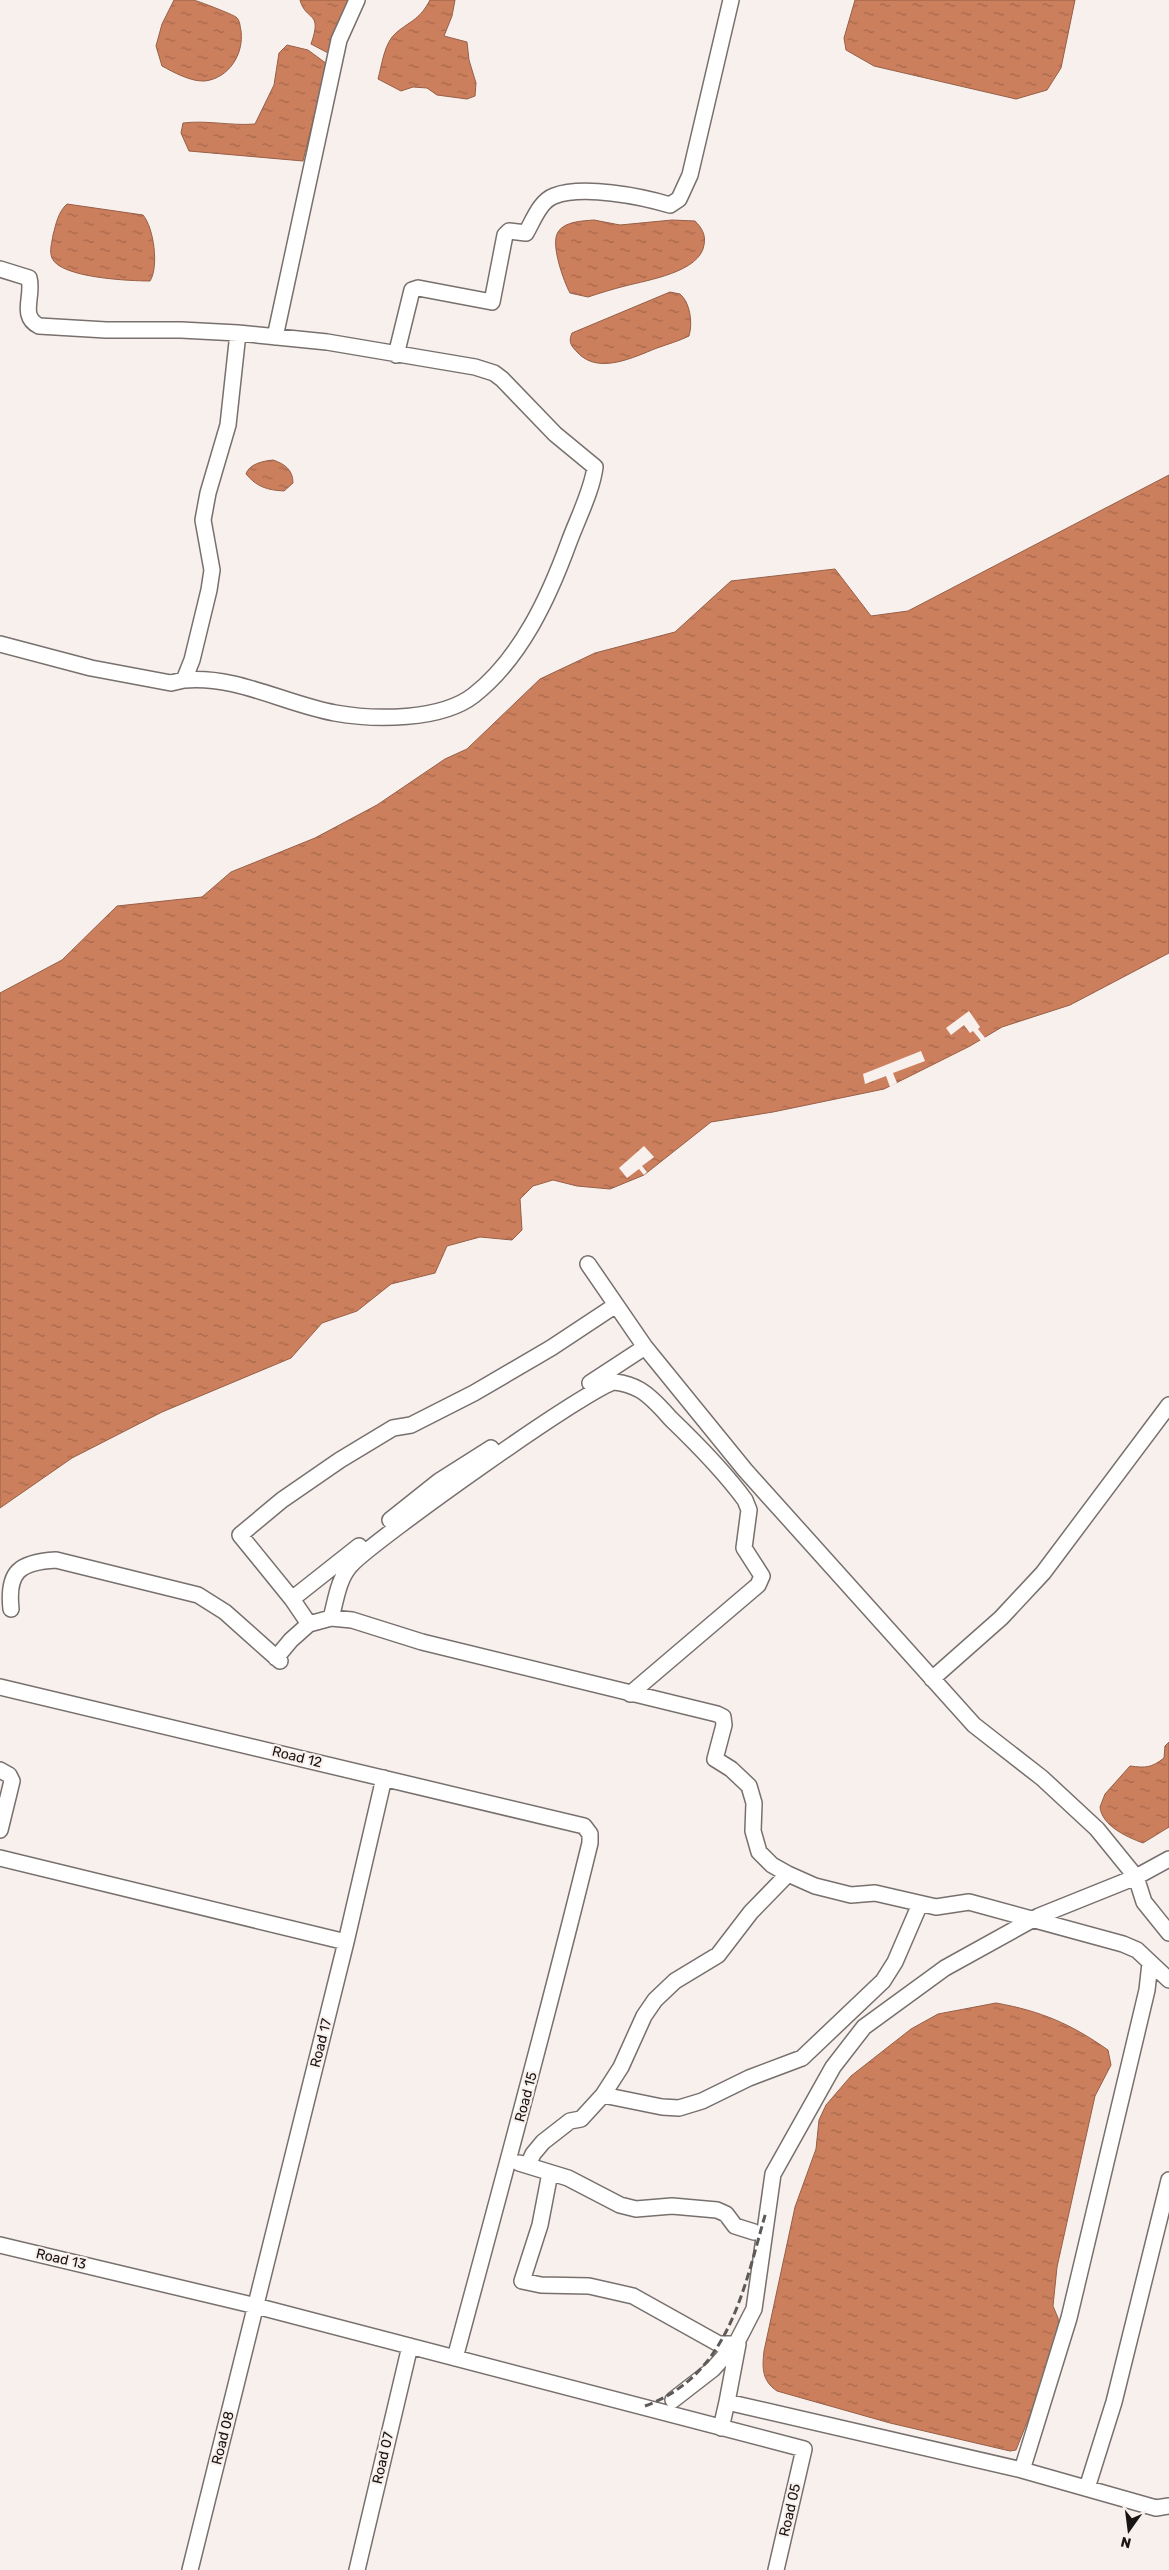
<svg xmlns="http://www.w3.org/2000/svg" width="1169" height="2570" viewBox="0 0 1169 2570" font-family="Rubik,sans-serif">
<defs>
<pattern id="water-ripples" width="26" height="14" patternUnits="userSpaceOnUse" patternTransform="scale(1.25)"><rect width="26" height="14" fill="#cc7f5d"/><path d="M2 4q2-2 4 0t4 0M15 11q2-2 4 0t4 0" fill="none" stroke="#a5674c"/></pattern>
</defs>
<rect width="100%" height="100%" fill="#f8f0ed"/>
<!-- water -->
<path fill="url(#water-ripples)" stroke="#965f47" d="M174 0C180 0 187 0 193 0 196 0 234 15 236 17 240 20 240 26 241 31 244 54 229 78 205 81 191 82 173 72 162 66L156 46 162 24Z
M300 0H350L330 54 311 44C323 10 306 22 300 0Z
M430 0H455L452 16 444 36 467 42 469 60 476 83 475 96 467 99 437 95 427 88 413 87 401 91 378 79C382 65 384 42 397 32 412 20 420 19 430 0Z
M855 0H1075L1061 68 1047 90 1016 99 874 66 846 50 844 38Z
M287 45 308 50 327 64 303 161 189 151 181 133 183 123C208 120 230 126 255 124L274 85 279 53Z
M67 204 143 215C154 228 159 267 150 281 131 281 60 278 52 258 49 251 52 242 53 235 56 224 58 212 67 204Z
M594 220 620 225 672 220 695 221C702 228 706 235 704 245 700 272 648 280 625 286 613 289 600 293 588 297L570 293C564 282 550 244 558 232 565 221 583 221 594 220Z
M670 292 680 294C690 302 693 323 689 336 679 341 668 344 657 348 634 357 599 375 578 353 571 346 568 342 572 333Z
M273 460C285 464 293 470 293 483L284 491C267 490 257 487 246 474 249 464 263 461 273 460Z
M1169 475V953L1070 1005 1002 1027 970 1046 884 1089 773 1112 711 1122 644 1175 610 1189 577 1186 553 1180 533 1186 520 1199 522 1230 512 1240 480 1237 447 1246 435 1273 391 1284 357 1311 322 1323 291 1358 162 1412 72 1458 0 1508V993L62 960 117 906 202 897 231 872 315 838 377 805 445 759 467 749 540 679 595 653 675 632 731 581 835 569 871 616 908 611Z
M1169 1742V1827L1143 1843C1127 1837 1102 1826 1100 1807L1105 1794 1130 1766C1146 1768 1151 1768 1164 1758L1165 1746Z
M996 2003C1041 2011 1071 2024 1108 2050L1111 2065 1095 2096 1057 2267 1053 2306 1058 2318 1059 2329 1036 2400 1016 2450 1010 2451 890 2423 777 2391C762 2381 762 2368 764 2351L795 2207 816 2149 819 2120 826 2105 851 2076 911 2029 938 2014Z"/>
<!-- pier -->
<path fill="#f8f0ed" d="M969 1011 980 1027 978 1029 986 1039 982 1042 973 1031 970 1033 964 1025 951 1035 946 1028Z
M921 1051 925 1061 893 1073 897 1083 890 1087 886 1076 865 1084 863 1074Z
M644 1146 654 1157 642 1166 647 1172 644 1175 639 1169 627 1178 619 1168Z"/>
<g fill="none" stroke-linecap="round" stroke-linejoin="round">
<defs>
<path id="minor" d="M0 269 29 278C34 296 19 316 39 326L106 330H181L238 333 327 342 475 367 494 373 502 379 555 434 595 467C592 491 577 520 569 542 549 597 521 658 474 695 441 721 374 720 335 713 285 704 236 675 184 680
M275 337 339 40 357 0
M396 355 412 290 418 288 492 302 505 235 509 231 526 233C533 221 540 201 554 196 583 185 640 196 670 205L679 199 690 175 731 0
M0 644 91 668 171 683 184 680 192 660 209 590 212 570 203 520 208 493 228 425 238 333
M588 1264 645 1347 745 1470 974 1725 1042 1778 1097 1829 1136 1877 1144 1902 1169 1933
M590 1383 645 1347
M390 1520 439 1481 491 1448
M292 1599 240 1535 282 1500 340 1460 393 1428 411 1425 474 1393 551 1348 616 1305
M11 1609C7 1572 19 1562 56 1560L198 1595 225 1612 280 1661
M331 1618C336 1600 338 1579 351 1565 371 1542 599 1380 615 1382 623 1383 633 1386 640 1390 652 1397 662 1409 671 1419 697 1444 723 1470 745 1500L749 1510 744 1548 762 1576 758 1585 630 1694
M309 1624 292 1599 359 1546
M276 1658 291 1640 309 1624 331 1618 352 1620 422 1642 717 1714 723 1717 724 1725 715 1759 731 1769 749 1786 754 1803 753 1831 759 1852 772 1865 788 1874 815 1886 851 1895 875 1893 936 1907 969 1902 1123 1944 1137 1950 1169 1980
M932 1679 1001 1618 1043 1573 1169 1405
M0 1687 584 1826 590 1834V1843C548 2015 501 2187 455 2358
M0 1770 9 1775 12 1781 0 1830
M0 1858 346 1942
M603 2095 621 2067 644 2016 655 2000 675 1981 718 1955 751 1912 788 1874
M519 2163 568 2178 620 2205 636 2209 672 2206 717 2210 726 2214 735 2226 754 2232
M528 2165 533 2154 543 2142 570 2121 581 2119 603 2095 662 2107 679 2108 702 2101 749 2078 802 2058 883 1981 895 1962 920 1904
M550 2173 540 2225 522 2281 541 2285 589 2286 633 2296 719 2344H738L727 2402
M0 2245 256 2306 804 2449 776 2570
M673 2400 713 2369 737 2342 754 2309 773 2174 833 2067 864 2027 945 1968 1039 1916 1136 1877 1169 1859
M721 2428 727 2402 1022 2470 1156 2508 1169 2506
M1022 2470 1069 2318 1147 1990 1150 1963
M1087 2488 1114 2402 1169 2180
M190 2570 346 1942 384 1778
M357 2570 410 2346"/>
</defs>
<!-- minor casing -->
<use href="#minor" stroke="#77706d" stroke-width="18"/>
<!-- minor -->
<use href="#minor" stroke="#fff" stroke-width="15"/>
<!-- rail -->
<path stroke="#5e5a58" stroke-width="3" stroke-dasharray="8 4" stroke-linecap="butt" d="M645 2406C730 2375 744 2287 766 2212"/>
</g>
<g text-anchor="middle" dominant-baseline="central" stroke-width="4.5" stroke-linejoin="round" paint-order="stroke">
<!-- street labels -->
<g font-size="14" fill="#181514" stroke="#f8f0ed">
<text transform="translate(297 1757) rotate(14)">Road 12</text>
<text transform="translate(321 2043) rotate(-76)">Road 17</text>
<text transform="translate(526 2097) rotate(-75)">Road 15</text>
<text transform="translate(61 2259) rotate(13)">Road 13</text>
<text transform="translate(223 2438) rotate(-76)">Road 08</text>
<text transform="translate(383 2458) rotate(-77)">Road 07</text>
<text transform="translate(790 2510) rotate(-77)">Road 05</text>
</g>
</g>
<!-- north arrow -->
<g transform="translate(1129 2530) rotate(194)" stroke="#f8f0ed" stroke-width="4" paint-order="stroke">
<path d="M0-4L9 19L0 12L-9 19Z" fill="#181514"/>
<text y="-8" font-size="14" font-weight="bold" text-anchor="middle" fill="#181514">N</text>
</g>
</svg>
